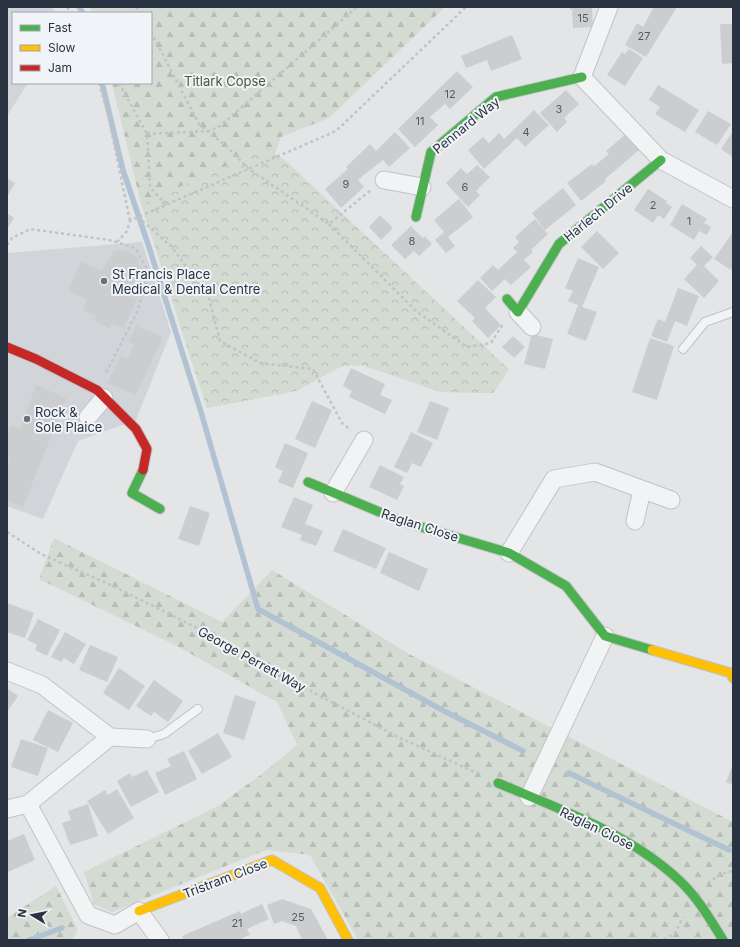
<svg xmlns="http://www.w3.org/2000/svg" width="740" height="947" viewBox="0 0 740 947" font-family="Inter,sans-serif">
<defs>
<pattern id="forest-firs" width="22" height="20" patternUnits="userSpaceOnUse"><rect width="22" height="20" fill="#d4dbd3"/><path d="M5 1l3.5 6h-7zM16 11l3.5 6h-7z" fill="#b6bcb6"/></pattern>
<pattern id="park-crowns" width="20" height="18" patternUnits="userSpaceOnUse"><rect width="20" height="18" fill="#d4dbd3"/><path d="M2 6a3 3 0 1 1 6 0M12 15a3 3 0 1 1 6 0" fill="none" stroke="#b6bcb6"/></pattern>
</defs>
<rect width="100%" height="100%" fill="#e3e5e7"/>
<!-- built -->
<path fill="#d1d5da" d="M7 7H52L56 13H13V83H28L7 116Z
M142 242 171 332 136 420 78 441 43 519 7 506V253Z"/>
<!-- forest -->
<path fill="url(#forest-firs)" d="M89 7H445L329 118 281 137 269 171 509 369 493 393 441 392 362 365 342 366 296 391 207 408 140 200 112 83H151V13H93Z
M54 538 222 622 272 570 409 654 733 822V940H358L310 855 266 850 112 912 94 904 84 872 218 806 263 773 297 745 277 702 175 645 39 579Z
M56 886 78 930 72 940H7V918Z"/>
<!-- park -->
<path fill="url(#park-crowns)" d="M266 148 286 161 509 369 493 393 441 392 362 365 342 366 296 391 207 408C184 341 164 272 142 204Z"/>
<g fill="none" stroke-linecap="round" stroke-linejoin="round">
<!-- stream -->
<path stroke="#b1c3d2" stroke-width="5.5" d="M79 7 83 13
M102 83 123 170 148 244 201 412 258 609 444 711 523 751
M569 773 729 850
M29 940 62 928"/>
</g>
<!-- building -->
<path fill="#cbcdcf" d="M570 7H594L592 9 593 27 573 28 572 9 570 10Z
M654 7H677L646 57 625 45 637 23 643 27Z
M720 24H733V63L722 64Z
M512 35 522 59 491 71 487 60 466 68 461 56Z
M629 49 643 58 625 86 607 75 622 52 625 54Z
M457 71 473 87 450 109 445 104 430 117 438 125 415 147 398 129Z
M658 85 699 110 685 132 655 114 660 107 649 100Z
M566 90 579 104 564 118 567 122 557 132 540 113Z
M534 110 549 125 525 147 517 138 484 169 468 150 483 137 489 143 499 133 504 139Z
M708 111 731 124 717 145 695 132Z
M733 131V157L721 149Z
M395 132 410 148 389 167 383 160 369 171 358 180 364 187 341 208 325 189 348 169 346 167 370 144 376 151Z
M626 134 639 150 605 179 606 181 581 201 567 183 592 164 594 166 609 154 606 151Z
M477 165 490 177 476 191 480 195 468 207 446 183 461 168 467 174Z
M7 178 15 183 7 197Z
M563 188 576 205 545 230 532 213Z
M648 189 667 201 666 203 672 207 664 219 658 215 653 223 634 210Z
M459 199 473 217 448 237 455 246 446 253 435 240 444 232 434 220Z
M682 204 707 219 704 223 711 227 707 235 699 231 694 240 670 225Z
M7 213 14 218 7 229Z
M380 215 393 228 381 240 369 227Z
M535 219 548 234 531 250 533 252 524 260 531 267 511 285 505 279 492 291 480 278 493 265 498 270 517 252 513 248 519 242 515 237Z
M411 226 423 238 425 236 432 244 419 256 414 251 405 259 391 245Z
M597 231 619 253 603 269 581 247Z
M733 232V267L731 270 714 259Z
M701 246 713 257 704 266 719 281 704 298 684 279 697 265 690 258Z
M124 250 132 253 138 259 140 270 127 296 137 299 124 328 111 323 110 328 94 321 96 316 83 310 87 300 68 291 81 262 102 271 114 251Z
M578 258 599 267 582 307 597 312 586 341 567 334 578 305 568 301 573 291 565 288Z
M478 280 496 297 485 308 501 325 488 338 472 321 475 318 457 301Z
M678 288 699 296 687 326 675 321 667 342 651 336 658 319 665 322Z
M136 326 163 337 136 395 107 383 121 356 128 359 134 344 128 342Z
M532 334 553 339 545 369 524 364Z
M513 336 525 347 514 358 502 347Z
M650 338 674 346 657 400 632 392Z
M351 368 385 384 380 395 392 400 385 414 349 397 352 391 343 386Z
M36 385 66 398 23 507 7 501V464L10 458 7 457V435L11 425 20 429Z
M312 401 332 410 315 448 295 439Z
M430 401 449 408 437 440 417 432Z
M411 432 433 443 421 467 412 463 407 473 394 467Z
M285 443 308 453 293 488 278 482 283 471 275 467Z
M380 465 404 477 400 484 404 486 397 500 369 487Z
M294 497 313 505 305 524 323 531 316 546 300 540 302 535 281 527Z
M190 506 210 513 199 546 178 539Z
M343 529 386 548 376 569 333 551Z
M389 552 428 569 419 591 380 573Z
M7 603 34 613 25 638 7 632Z
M38 619 60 630 47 656 35 650 37 645 27 640Z
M65 632 86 644 74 664 64 658 61 662 51 657Z
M90 645 118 657 107 682 79 670Z
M119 668 145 686 129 710 103 693Z
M154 680 183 701 168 722 154 712 151 716 136 706Z
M7 688 18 696 7 712Z
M235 695 256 702 244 740 223 733Z
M48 710 73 723 58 752 33 740Z
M218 733 232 757 202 774 188 751Z
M21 739 48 748 38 776 11 767Z
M184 751 197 779 165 795 155 773 171 766 167 759Z
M733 764V785L726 782Z
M147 770 159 792 131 807 117 781 130 773 132 777Z
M117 789 134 818 108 834 87 801 105 790 108 795Z
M88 804 98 836 70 845 62 823 71 820 68 811Z
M24 834 35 860 8 872 7 841Z
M282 899 311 909 328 940H302L296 926 282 921 274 924 267 905Z
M262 904 269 919 247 929 250 935 238 940H184L182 936 240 911 241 914Z"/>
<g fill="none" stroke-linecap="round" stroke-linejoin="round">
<defs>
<path id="lane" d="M683 349 705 322 733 312
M147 739 164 734 198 709"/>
<path id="street" d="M609 7 582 77 661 160 733 199
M384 180 422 187
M518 312 532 327
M88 417 104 398
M333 493 364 440
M635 521 642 490
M509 553 554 479 595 472 671 500
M7 671 42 685 110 737 147 739
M529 797 605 636
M28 804 88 915 115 925 139 911 160 940
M7 809 28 804 110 737"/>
<path id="fast" d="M416 217 431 152 496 97 582 77
M507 299 518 312 559 244 661 160
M143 470 132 493 160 509
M308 482 401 521 509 553 566 586 605 636 652 650
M498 783C561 810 629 833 680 881 698 898 710 919 723 940"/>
<path id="slow" d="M652 650 731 673 733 678
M139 911 272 860 320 888 348 940"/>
<path id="jam" d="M7 347 36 359 97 390 136 429 147 449 143 470"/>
</defs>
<!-- lane casing -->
<use href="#lane" stroke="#c1c3c5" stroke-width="10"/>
<!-- street casing -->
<use href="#street" stroke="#c1c3c5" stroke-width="19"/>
<!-- fast casing -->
<use href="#fast" stroke="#c1c3c5" stroke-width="11"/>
<!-- slow casing -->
<use href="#slow" stroke="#c1c3c5" stroke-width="11"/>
<!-- jam casing -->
<use href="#jam" stroke="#c1c3c5" stroke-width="11"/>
<!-- path -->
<path stroke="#c1c3c8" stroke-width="2.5" stroke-dasharray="3 3" stroke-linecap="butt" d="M67 7 70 13
M136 7 140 13
M151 32 199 124 226 146 249 169 329 224 371 190
M99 83 108 115 130 221
M119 83 147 134 150 187 166 205
M147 134 209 131 220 126 357 7
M138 217 171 246 209 298 220 341 260 363 313 369 342 423 351 430
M329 224 416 311 467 347 491 343 503 324
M117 242 127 231 130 221 138 217 336 131 466 7
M7 245 12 238 30 229 109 240 135 248 149 272 137 312 106 373
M7 532 41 554 115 587 205 632 316 694 400 738 481 775
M708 883 721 874 733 871
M664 940 675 933 683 917"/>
<!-- lane -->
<use href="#lane" stroke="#f2f3f4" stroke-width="8"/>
<!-- street -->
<use href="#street" stroke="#f2f3f4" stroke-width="17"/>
<!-- fast -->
<use href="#fast" stroke="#4caf50" stroke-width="9"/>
<!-- slow -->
<use href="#slow" stroke="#ffc107" stroke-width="9"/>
<!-- jam -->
<use href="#jam" stroke="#c62828" stroke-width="9"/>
</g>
<!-- markers -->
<g fill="#6a717b" stroke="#f0f3f7" stroke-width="1.5">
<circle cx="104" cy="281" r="4"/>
<circle cx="27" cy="419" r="4"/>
</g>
<g text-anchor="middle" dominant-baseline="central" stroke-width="4" stroke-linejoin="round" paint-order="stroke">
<!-- number labels -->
<g font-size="11" fill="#525a65">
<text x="583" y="18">15</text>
<text x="644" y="36">27</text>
<text x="450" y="94">12</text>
<text x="559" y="109">3</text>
<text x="420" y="121">11</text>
<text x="526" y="132">4</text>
<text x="346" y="184">9</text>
<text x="465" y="187">6</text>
<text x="653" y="205">2</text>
<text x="689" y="221">1</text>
<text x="412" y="241">8</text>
<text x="298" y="917">25</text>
<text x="237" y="923">21</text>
</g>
<!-- park labels -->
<g font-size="13" fill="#405c37" stroke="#f0f3f7">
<text x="225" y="81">Titlark Copse</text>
</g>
<!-- street labels -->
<g font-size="13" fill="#293341" stroke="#f0f3f7">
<text transform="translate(466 125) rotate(-39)">Pennard Way</text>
<text transform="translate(598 212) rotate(-39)">Harlech Drive</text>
<text transform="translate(420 525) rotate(18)">Raglan Close</text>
<text transform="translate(252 659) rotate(29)">George Perrett Way</text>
<text transform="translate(597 828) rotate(26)">Raglan Close</text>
<text transform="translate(225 878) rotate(-21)">Tristram Close</text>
</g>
<!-- poi labels -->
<g font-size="13" fill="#293341" stroke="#f0f3f7" text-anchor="start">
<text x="112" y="274">St Francis Place<tspan x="112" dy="15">Medical &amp; Dental Centre</tspan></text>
<text x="35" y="412">Rock &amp;<tspan x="35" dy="15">Sole Plaice</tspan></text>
</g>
</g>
<!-- border -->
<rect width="740" height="947" fill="none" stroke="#293341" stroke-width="16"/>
<!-- legend -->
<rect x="12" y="12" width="140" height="72" fill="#f0f3f7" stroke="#a0a6ae"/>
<rect x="20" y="25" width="20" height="6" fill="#4caf50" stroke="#a0a6ae"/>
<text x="48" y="32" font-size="12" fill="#293341">Fast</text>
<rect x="20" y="45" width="20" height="6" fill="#ffc107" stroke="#a0a6ae"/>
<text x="48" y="52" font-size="12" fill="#293341">Slow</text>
<rect x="20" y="65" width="20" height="6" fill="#c62828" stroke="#a0a6ae"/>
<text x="48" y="72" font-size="12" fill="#293341">Jam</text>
<!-- north arrow -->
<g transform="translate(32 915) rotate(280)" stroke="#f0f3f7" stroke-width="3" paint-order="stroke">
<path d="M0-3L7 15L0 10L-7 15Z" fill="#293341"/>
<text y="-6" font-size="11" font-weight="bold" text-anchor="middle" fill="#293341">N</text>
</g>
</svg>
